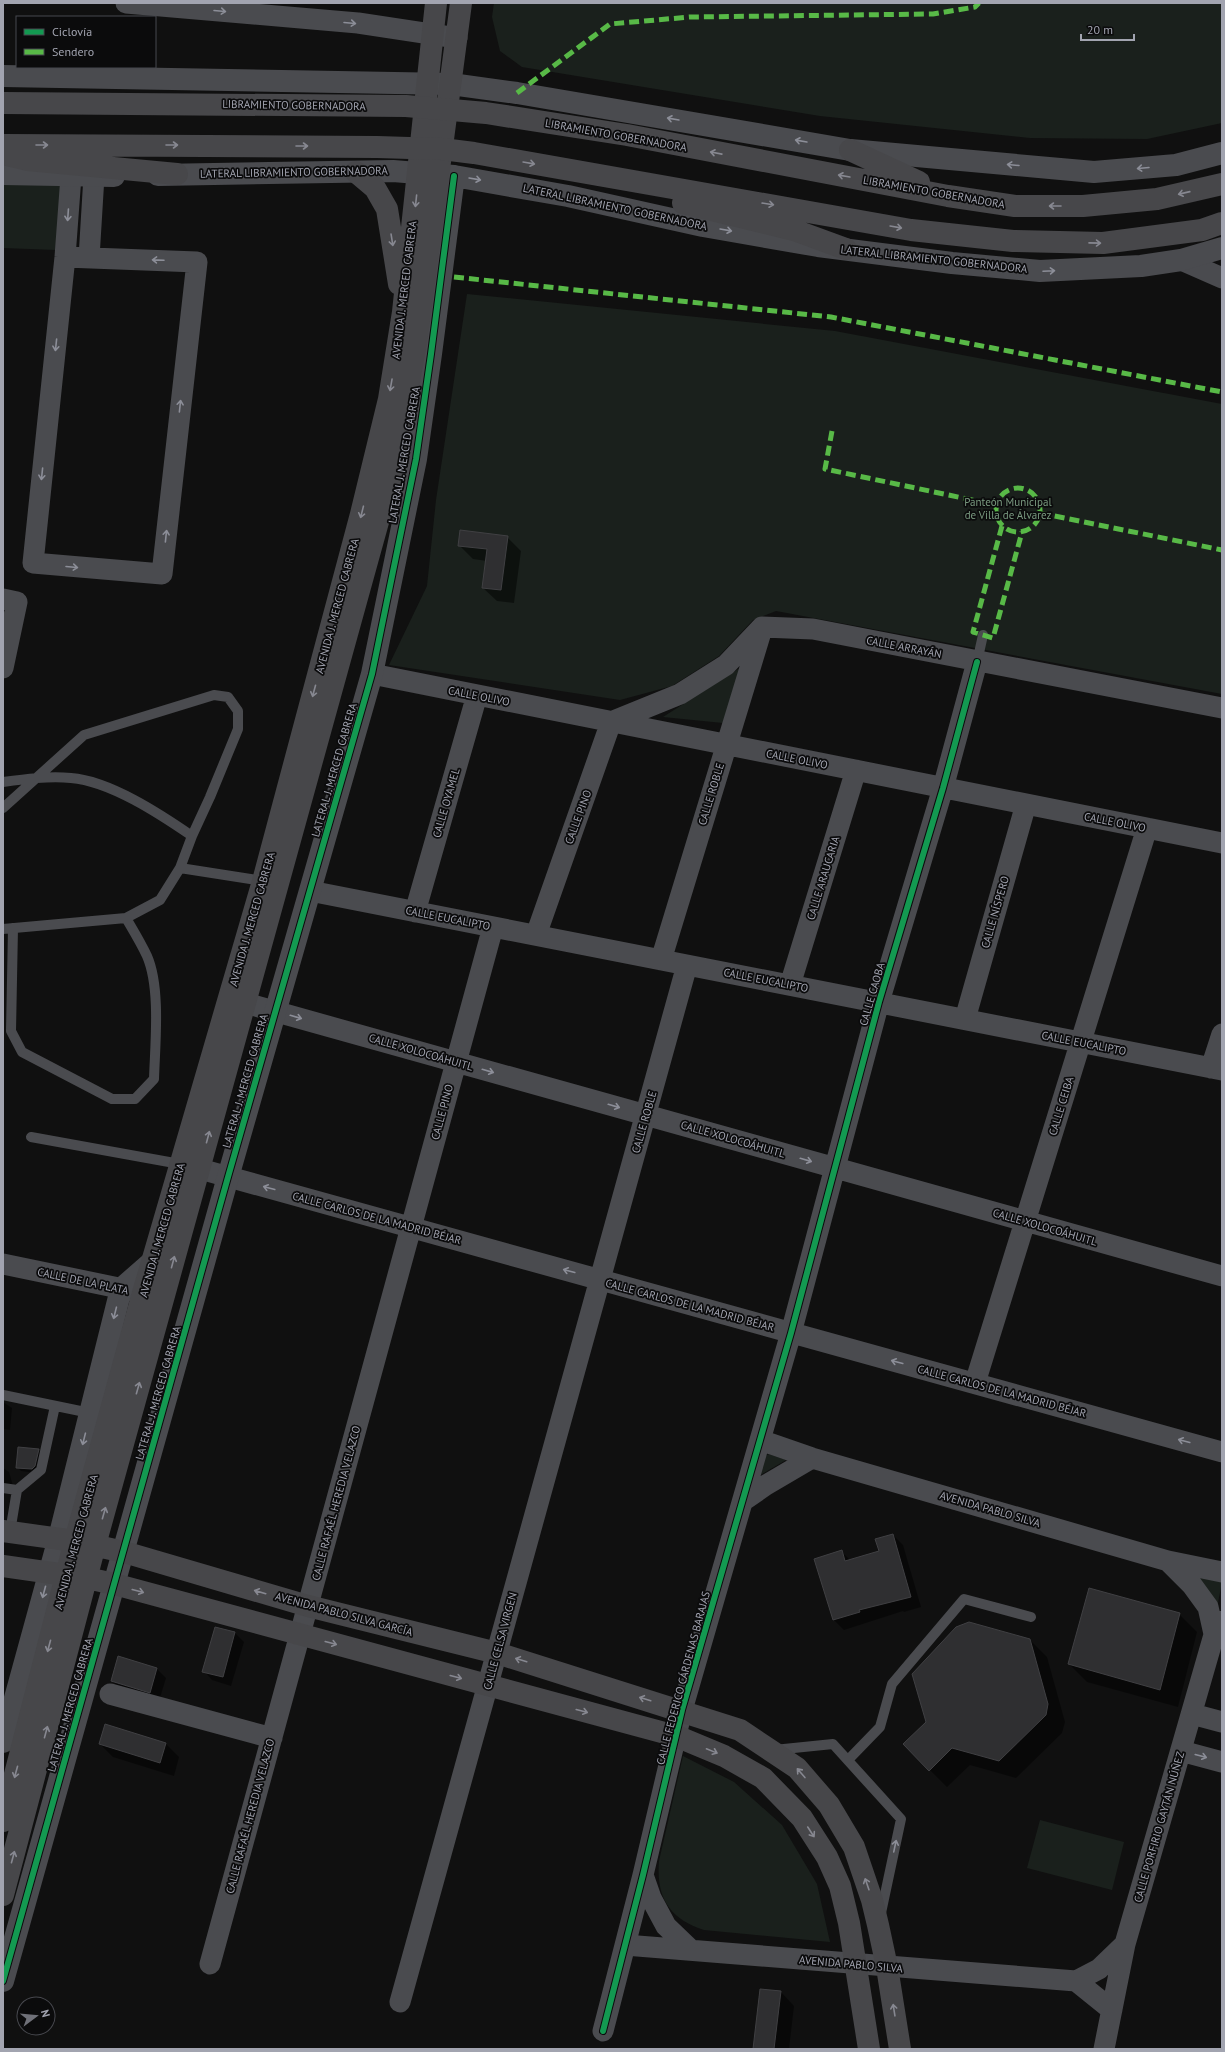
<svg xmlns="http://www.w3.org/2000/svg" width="1225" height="2052" viewBox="0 0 1225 2052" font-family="'PT Sans',sans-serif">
<rect width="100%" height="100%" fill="#101010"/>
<!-- green -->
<path fill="#1a201c" d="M494 3H1222V123L1147 139 1030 138 820 116 522 67 500 51 492 17Z
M3 183 64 184 56 250 3 248Z
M467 294 835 331 1222 404V694L776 611 753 620 719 656 672 686 620 700 389 665 427 586 436 500Z
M740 668 723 723 663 717Z
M769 1454 786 1460 757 1477 763 1457Z
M1195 1576 1222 1582 1217 1608Z
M683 1756 734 1782 782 1825 817 1884 830 1942 704 1930C669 1919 656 1897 659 1861Z
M1040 1820 1124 1842 1112 1890 1027 1868Z"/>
<!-- shadow -->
<path fill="#0007" d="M507 537 521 551 514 603 497 601 483 588 487 561 473 559 459 545Z
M3 1402 12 1408 10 1430 3 1429Z
M38 1450 43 1454 36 1473 21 1471 17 1467Z
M3 1468 9 1472 13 1486 3 1488Z
M893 1535 903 1545 921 1607 904 1612 903 1611 844 1630 833 1619 842 1552 850 1560 880 1552Z
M1179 1614 1197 1632 1178 1707 1087 1682 1069 1664Z
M216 1628 235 1633 244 1642 231 1686 212 1680 204 1671Z
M1030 1640 1047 1657 1065 1722 1062 1733 1016 1778 970 1765 947 1787 930 1770Z
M119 1658 157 1669 166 1678 159 1701 121 1690 112 1681Z
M100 1744H166L179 1757 174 1776 113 1757Z
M781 1992 794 2006 789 2049H754Z"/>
<!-- building -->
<path fill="#2f2f31" stroke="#404043" d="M460 530 508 536 501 590 482 588 487 549 458 546Z
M18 1447 39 1449 35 1466 32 1469 16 1468Z
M893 1534 911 1597 859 1610 860 1612 833 1620 814 1559 842 1550 845 1561 879 1551 875 1539Z
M1089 1588 1180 1613 1160 1690 1068 1664Z
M969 1622 1030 1639 1048 1704 1046 1715 999 1761 952 1748 929 1771 903 1744 926 1722 912 1674 956 1627Z
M215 1627 235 1632 223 1677 202 1672Z
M118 1656 157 1668 150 1693 111 1681Z
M105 1724 166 1743 160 1763 99 1744Z
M760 1989 781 1991 774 2049H753Z"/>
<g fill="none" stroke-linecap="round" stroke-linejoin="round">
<!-- service -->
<path stroke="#4a4b4f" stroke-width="10" d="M977 662 983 635
M3 782C25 779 48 776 71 778 110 781 160 814 192 836
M3 808 84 735 214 695 228 697 238 711V729L210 797 192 836 180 868
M13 928 11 1031 22 1052 112 1099H135L154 1079C155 1045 161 988 147 956 141 943 133 930 126 918
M3 929 126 918 160 900 180 868 263 881
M31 1137 180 1164
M3 1395 90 1413
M3 1488 17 1490 10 1532
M17 1490 41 1470 55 1406
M774 1750 833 1744 901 1819 881 1913
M848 1760 880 1727 892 1684 964 1599 1031 1617"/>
<!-- minor -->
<path stroke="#4a4b4f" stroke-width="21" d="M126 3 358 23 457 38
M65 257 197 262 162 574 33 563 65 257 71 176
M89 258 94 176
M1181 260 1222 278
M3 599 17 602 3 668
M372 674 1222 843
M310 891 1222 1070
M415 912 477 695
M536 935 611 722 680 694 726 665 762 627 813 629 1222 708
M661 960 761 632
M790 985 856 770
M245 1003 1222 1276
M965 1019 1026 804
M1211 1068 1222 1034
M182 1164 1222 1452
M3 1264 138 1292
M975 1383 1147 828
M760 1440 812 1458 1168 1561 1192 1585 1208 1607 1214 1634
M743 1501 766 1485 812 1458
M1168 1561 1222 1572
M110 1694 272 1738
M1192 1714 1222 1722
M1181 1751 1222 1762
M643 1875 651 1898 666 1926 691 1950
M625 1945 1076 1981
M210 1964 493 927
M1076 1981 1099 1969 1125 1944
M1076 1981 1112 2010
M400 2002 687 965
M603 2031 643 1875 682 1710 791 1333 879 1002 943 788 977 662
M1104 2049 1125 1944 1218 1621"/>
<!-- tertiary -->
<path stroke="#4a4b4f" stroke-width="22" d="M3 76 451 84 517 93 850 150 1094 172 1176 165 1222 153
M3 174 114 176
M158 175 393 171 454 176 568 196 703 226 818 246 952 263 1040 271 1141 266 1181 260 1222 248
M3 1742 59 1538 121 1289 153 1261
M3 1981 228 1177 372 674 416 459 431 354 454 176"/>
<!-- primary -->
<path stroke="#47474a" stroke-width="22" d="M356 172 375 188 387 209 399 284
M3 1531 75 1541 124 1552 308 1606 497 1653 740 1730 797 1768 829 1805 854 1847 872 1900 878 1925 887 1967 900 2049
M3 1566 87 1578 114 1584 676 1736 724 1756 763 1778 802 1818 827 1857 840 1886 849 1923 869 2049
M3 1821 75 1541 143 1293 263 881 361 514 389 399 403 312 436 3
M3 1895 95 1545 394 464 416 343 461 3"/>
<!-- trunk -->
<path stroke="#47474a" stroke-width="22" d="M3 103 406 106 486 113 627 135 948 196 1015 206H1083L1157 199 1222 184
M3 145 377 147 442 149 474 153 911 230 1013 241 1103 243 1202 230 1222 223
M850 150 919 182
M3 154 28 160 177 174
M683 203 794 230 846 249"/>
<!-- quiet -->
<path stroke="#58b947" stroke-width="5" stroke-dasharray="10 5" stroke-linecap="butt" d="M517 93 610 24 690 17 933 14 975 7 979 3
M454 277 831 317 1222 392
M832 431 825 469 996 505
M996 510a22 22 0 1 1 44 0a22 22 0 1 1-44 0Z
M1040 513 1222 550
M1002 526 973 632 993 638 1022 532"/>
<defs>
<path id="cycleway" d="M3 1981 228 1177 372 674 416 459 431 354 454 176
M603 2031 643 1875 682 1710 791 1333 879 1002 943 788 977 662"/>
</defs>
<!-- cycleway casing -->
<use href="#cycleway" stroke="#0b0b0c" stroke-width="8"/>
<!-- cycleway -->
<use href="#cycleway" stroke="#139951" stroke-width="6"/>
</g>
<!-- one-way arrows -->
<defs><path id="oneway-shaft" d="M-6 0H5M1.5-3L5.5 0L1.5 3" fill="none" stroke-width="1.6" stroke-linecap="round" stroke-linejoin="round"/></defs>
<g stroke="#8c8e98">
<use href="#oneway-shaft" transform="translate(220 11) rotate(5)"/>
<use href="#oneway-shaft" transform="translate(350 23) rotate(5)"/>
<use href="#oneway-shaft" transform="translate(673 119) rotate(-170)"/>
<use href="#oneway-shaft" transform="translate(801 141) rotate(-170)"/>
<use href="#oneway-shaft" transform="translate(1013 165) rotate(-175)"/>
<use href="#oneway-shaft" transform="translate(1143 168) rotate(175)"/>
<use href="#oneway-shaft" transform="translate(475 179) rotate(10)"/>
<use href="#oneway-shaft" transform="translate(68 215) rotate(94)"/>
<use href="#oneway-shaft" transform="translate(726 230) rotate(10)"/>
<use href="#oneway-shaft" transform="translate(158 260) rotate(-178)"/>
<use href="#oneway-shaft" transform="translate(1049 271) rotate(-3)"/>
<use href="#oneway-shaft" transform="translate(56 345) rotate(96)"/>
<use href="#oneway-shaft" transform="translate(180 406) rotate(-84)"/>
<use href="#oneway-shaft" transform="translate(42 474) rotate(96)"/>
<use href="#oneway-shaft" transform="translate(166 536) rotate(-84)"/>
<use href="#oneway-shaft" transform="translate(72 567) rotate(5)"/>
<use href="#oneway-shaft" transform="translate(296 1017) rotate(16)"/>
<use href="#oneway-shaft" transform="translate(488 1071) rotate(16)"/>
<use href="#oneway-shaft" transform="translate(614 1106) rotate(16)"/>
<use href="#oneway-shaft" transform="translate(806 1160) rotate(16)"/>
<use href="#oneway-shaft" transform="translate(269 1188) rotate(-165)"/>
<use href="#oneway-shaft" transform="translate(569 1271) rotate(-165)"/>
<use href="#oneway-shaft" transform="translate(115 1313) rotate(104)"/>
<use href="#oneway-shaft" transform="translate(897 1362) rotate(-165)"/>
<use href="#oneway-shaft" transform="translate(84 1439) rotate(104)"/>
<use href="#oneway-shaft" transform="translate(1184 1441) rotate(-165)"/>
<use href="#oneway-shaft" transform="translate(44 1592) rotate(105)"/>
<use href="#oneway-shaft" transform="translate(1201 1756) rotate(15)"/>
<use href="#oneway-shaft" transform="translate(895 1846) rotate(-78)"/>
</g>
<g stroke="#878891">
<use href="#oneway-shaft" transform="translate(42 145)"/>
<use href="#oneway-shaft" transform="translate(172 145)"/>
<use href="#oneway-shaft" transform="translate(302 146)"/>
<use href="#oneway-shaft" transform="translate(716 153) rotate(-169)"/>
<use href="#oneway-shaft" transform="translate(529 163) rotate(10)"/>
<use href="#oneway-shaft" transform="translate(844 176) rotate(-170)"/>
<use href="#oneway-shaft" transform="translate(1184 193) rotate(167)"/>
<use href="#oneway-shaft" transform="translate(416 201) rotate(96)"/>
<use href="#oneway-shaft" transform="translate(768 204) rotate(9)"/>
<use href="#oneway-shaft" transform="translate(1055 206) rotate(180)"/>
<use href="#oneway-shaft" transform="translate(896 227) rotate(10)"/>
<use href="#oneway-shaft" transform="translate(392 240) rotate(81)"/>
<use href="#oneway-shaft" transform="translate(1095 243) rotate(1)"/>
<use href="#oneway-shaft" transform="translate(391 385) rotate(100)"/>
<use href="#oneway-shaft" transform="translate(362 512) rotate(104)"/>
<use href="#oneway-shaft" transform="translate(314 691) rotate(105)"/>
<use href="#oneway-shaft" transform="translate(208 1137) rotate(-75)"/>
<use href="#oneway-shaft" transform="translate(173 1262) rotate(-75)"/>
<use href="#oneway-shaft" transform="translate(138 1388) rotate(-74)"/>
<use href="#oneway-shaft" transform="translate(104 1513) rotate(-74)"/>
<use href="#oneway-shaft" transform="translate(138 1591) rotate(15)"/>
<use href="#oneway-shaft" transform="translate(260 1592) rotate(-164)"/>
<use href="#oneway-shaft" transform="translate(331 1643) rotate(15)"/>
<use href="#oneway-shaft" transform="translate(49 1646) rotate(105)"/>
<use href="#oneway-shaft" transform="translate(521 1660) rotate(-163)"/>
<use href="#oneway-shaft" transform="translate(456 1677) rotate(15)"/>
<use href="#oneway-shaft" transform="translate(645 1699) rotate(-163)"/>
<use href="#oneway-shaft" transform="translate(582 1711) rotate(15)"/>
<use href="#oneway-shaft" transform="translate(46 1732) rotate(-75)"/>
<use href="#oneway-shaft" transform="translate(712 1751) rotate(22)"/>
<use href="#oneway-shaft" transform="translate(16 1772) rotate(105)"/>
<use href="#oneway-shaft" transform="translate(801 1773) rotate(-131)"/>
<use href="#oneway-shaft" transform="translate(811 1832) rotate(57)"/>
<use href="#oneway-shaft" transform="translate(13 1857) rotate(-75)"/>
<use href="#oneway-shaft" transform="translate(867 1884) rotate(-109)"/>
<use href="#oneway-shaft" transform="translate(894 2010) rotate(-99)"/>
</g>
<g text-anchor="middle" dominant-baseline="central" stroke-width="3.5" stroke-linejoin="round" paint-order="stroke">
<!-- street labels -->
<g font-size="11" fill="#a2a4b0" stroke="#0b0b0c">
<text transform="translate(294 105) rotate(1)">LIBRAMIENTO GOBERNADORA</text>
<text transform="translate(616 135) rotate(10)">LIBRAMIENTO GOBERNADORA</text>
<text transform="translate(294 172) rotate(-1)">LATERAL LIBRAMIENTO GOBERNADORA</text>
<text transform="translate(934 192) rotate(10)">LIBRAMIENTO GOBERNADORA</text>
<text transform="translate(615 207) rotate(12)">LATERAL LIBRAMIENTO GOBERNADORA</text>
<text transform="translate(934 259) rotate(6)">LATERAL LIBRAMIENTO GOBERNADORA</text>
<text transform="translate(404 290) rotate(-83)">AVENIDA J. MERCED CABRERA</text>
<text transform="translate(404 455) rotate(-80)">LATERAL J. MERCED CABRERA</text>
<text transform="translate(337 606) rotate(-75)">AVENIDA J. MERCED CABRERA</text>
<text transform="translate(904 647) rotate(11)">CALLE ARRAYÁN</text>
<text transform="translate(479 696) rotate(11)">CALLE OLIVO</text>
<text transform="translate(797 759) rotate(11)">CALLE OLIVO</text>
<text transform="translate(334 770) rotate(-74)">LATERAL J. MERCED CABRERA</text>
<text transform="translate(711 794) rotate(-73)">CALLE ROBLE</text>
<text transform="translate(446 803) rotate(-74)">CALLE OYAMEL</text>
<text transform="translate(578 817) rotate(-70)">CALLE PINO</text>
<text transform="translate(1115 822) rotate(11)">CALLE OLIVO</text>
<text transform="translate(823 878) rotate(-73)">CALLE ARAUCARIA</text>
<text transform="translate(995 912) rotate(-74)">CALLE NÍSPERO</text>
<text transform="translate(448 918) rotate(11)">CALLE EUCALIPTO</text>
<text transform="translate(252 919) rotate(-74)">AVENIDA J. MERCED CABRERA</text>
<text transform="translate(766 980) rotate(11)">CALLE EUCALIPTO</text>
<text transform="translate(872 994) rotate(-74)">CALLE CAOBA</text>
<text transform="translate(1084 1043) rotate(11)">CALLE EUCALIPTO</text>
<text transform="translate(421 1052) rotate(16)">CALLE XOLOCOÁHUITL</text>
<text transform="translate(245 1081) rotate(-74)">LATERAL J. MERCED CABRERA</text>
<text transform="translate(1061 1106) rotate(-73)">CALLE CEIBA</text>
<text transform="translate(442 1112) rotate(-75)">CALLE PINO</text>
<text transform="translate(644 1122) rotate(-74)">CALLE ROBLE</text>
<text transform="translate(733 1139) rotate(16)">CALLE XOLOCOÁHUITL</text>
<text transform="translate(377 1218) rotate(15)">CALLE CARLOS DE LA MADRID BÉJAR</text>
<text transform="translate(1045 1227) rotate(16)">CALLE XOLOCOÁHUITL</text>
<text transform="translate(162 1230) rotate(-74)">AVENIDA J. MERCED CABRERA</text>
<text transform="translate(83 1281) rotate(12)">CALLE DE LA PLATA</text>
<text transform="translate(690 1305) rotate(15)">CALLE CARLOS DE LA MADRID BÉJAR</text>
<text transform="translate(1002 1391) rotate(15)">CALLE CARLOS DE LA MADRID BÉJAR</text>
<text transform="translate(158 1393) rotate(-74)">LATERAL J. MERCED CABRERA</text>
<text transform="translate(336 1503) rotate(-75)">CALLE RAFAÉL HEREDIA VELAZCO</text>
<text transform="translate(990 1509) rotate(16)">AVENIDA PABLO SILVA</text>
<text transform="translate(76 1542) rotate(-75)">AVENIDA J. MERCED CABRERA</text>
<text transform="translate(344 1614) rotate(15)">AVENIDA PABLO SILVA GARCÍA</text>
<text transform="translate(500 1641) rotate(-75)">CALLE CELSA VIRGEN</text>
<text transform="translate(683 1678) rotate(-75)">CALLE FEDERICO CÁRDENAS BARAJAS</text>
<text transform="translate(70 1705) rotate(-74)">LATERAL J. MERCED CABRERA</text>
<text transform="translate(250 1816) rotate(-75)">CALLE RAFAÉL HEREDIA VELAZCO</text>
<text transform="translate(1159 1827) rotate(-74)">CALLE PORFIRIO GAYTÁN NÚÑEZ</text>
<text transform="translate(851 1964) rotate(5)">AVENIDA PABLO SILVA</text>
</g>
<!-- park labels -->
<g font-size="11" fill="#7a9a80" stroke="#0b0b0c">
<text x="1008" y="502">Panteón Municipal<tspan x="1008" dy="13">de Villa de Álvarez</tspan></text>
</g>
</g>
<!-- border -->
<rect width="1225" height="2052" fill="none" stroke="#a2a4b0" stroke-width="8"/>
<!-- legend -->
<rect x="16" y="16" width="140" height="52" fill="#0b0b0c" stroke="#47484e"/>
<rect x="24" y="29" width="20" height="6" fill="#139951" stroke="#47484e"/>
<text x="52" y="36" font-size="12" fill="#a2a4b0">Ciclovía</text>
<rect x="24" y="49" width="20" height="6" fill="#58b947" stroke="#47484e"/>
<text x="52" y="56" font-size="12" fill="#a2a4b0">Sendero</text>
<!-- north arrow -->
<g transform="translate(36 2016) rotate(74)"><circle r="19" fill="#0b0b0c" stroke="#47484e"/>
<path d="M0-3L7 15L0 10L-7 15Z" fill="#6f7078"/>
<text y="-6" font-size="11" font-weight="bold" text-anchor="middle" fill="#a2a4b0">N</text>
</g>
<!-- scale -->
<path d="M1081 34v6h53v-6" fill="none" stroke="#a2a4b0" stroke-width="2"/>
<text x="1087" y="34" font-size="12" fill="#a2a4b0" stroke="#0b0b0c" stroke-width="3" paint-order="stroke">20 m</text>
</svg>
